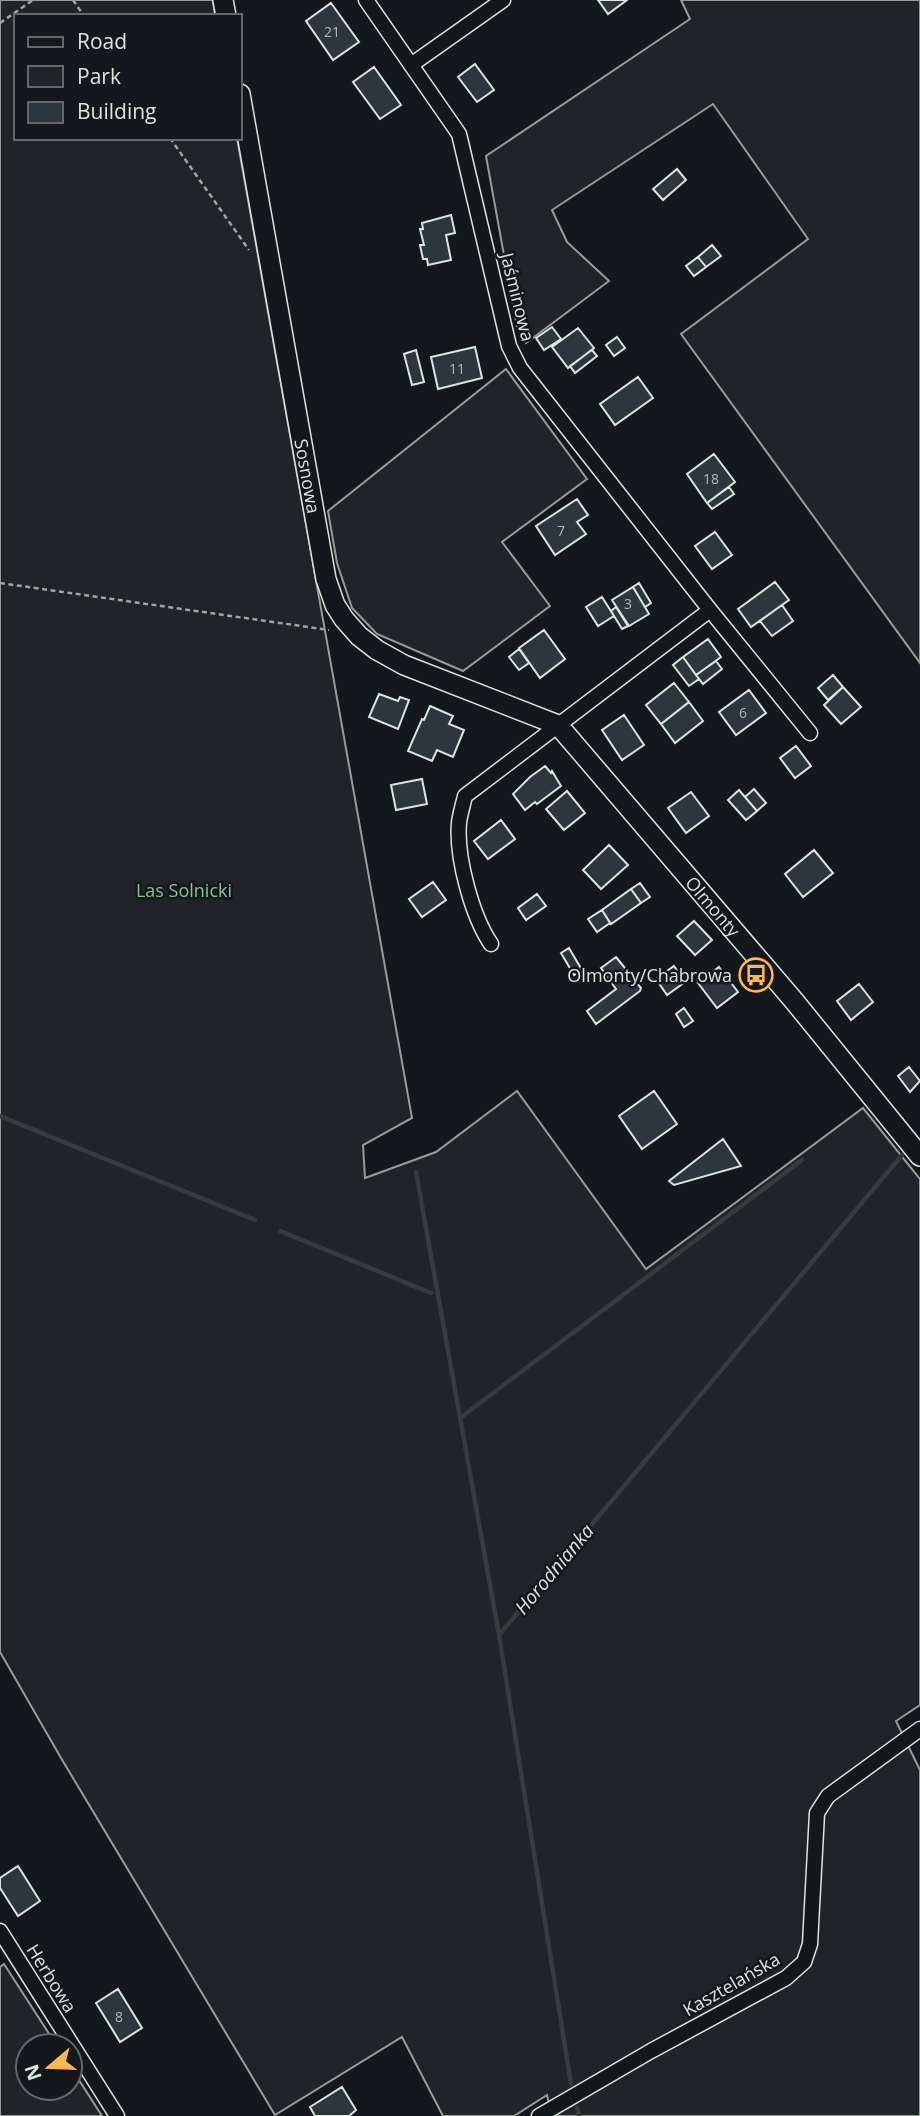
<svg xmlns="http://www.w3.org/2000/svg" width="920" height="2116" viewBox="0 0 920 2116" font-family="'Open Sans',sans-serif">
<rect width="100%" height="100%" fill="#14181c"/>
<!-- green -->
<path fill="#202428" stroke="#939e99" stroke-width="2" d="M0 0H213L215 16H16V138H237L412 1118 363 1145 365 1178 436 1152 517 1091 646 1269 863 1108 920 1179V1705L896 1721 920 1770V2116H552L547 2095 514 2116H443L402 2037 275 2115 61 1758 0 1652Z
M681 0H920V663L681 334 808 239 713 104 552 210 567 242 609 281 526 343 517 327 486 156 690 19Z
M506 369 587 479 502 542 550 606 463 671 377 634 352 608 337 563 328 511Z
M4 1964 57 2046H28V2088H70V2066L102 2116H0V1967Z"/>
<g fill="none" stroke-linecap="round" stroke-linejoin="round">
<!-- stream -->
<path stroke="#363b3e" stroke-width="4.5" d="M0 1116 255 1220
M416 1172 499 1635
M280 1231 431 1293
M460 1418 802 1160
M571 2084 499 1635 902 1155
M577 2108 579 2116"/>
</g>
<!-- building -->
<path fill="#2c363c" stroke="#d8e6dc" stroke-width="2" d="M598 0H627L608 14Z
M331 3 359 42 333 60 306 21Z
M475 64 494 90 477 102 458 77Z
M374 67 401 105 380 119 353 82Z
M677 169 686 180 663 200 653 189Z
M451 215 455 233 446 235 451 260 428 265 427 259H423L420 245H424L420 229H423L422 223Z
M712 245 721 256 706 267 698 257Z
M698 257 706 267 694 276 686 266Z
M552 327 561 339 544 350 536 338Z
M578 328 594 348 568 368 552 347Z
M617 337 625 348 614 356 606 345Z
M475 347 482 378 438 389 431 357Z
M416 350 424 382 412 385 404 354Z
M592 350 597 356 575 373 570 366Z
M638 377 653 398 615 425 600 404Z
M714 454 735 482 707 503 687 474Z
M729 487 734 494 712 509 707 503Z
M577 499 588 515 577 522 586 534 555 555 536 526Z
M715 532 732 555 712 569 695 546Z
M775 582 789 600 751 627 738 609Z
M639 583 651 603 645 607 633 587Z
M633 587 649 614 629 626 612 600Z
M602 597 614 616 598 626 586 607Z
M782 605 793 621 772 636 760 621Z
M616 607 628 626 622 629 611 611Z
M544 630 565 659 540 678 519 648Z
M708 639 721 657 696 675 683 657Z
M519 649 529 663 519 670 509 657Z
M683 657 699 679 689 686 673 665Z
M716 661 722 669 703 684 696 675Z
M833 675 843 687 828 700 818 688Z
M674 683 689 702 661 724 646 705Z
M843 687 861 707 841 724 824 705Z
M749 690 766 713 736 735 719 712Z
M379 694 398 701 400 697 409 700 398 729 369 717Z
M689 702 703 721 675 743 661 724Z
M430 706 453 716 449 724 464 730 453 757 437 750 432 761 408 751 422 719 424 720Z
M624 715 644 745 622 760 602 730Z
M796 746 811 766 795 778 780 758Z
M545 766 551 773 552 771 561 786 537 804 535 802 525 810 513 794 530 777Z
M422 779 427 804 396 810 391 785Z
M754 789 766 803 757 811 745 797Z
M739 790 757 811 746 820 728 800Z
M567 791 585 813 564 830 546 809Z
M691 792 709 816 686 833 668 808Z
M501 820 515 839 488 859 474 841Z
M609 845 628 865 601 889 583 870Z
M814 850 833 873 803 897 785 874Z
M433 882 446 900 422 917 409 899Z
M640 883 650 897 641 903 631 889Z
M631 889 641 903 611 924 602 910Z
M537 894 546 906 526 920 518 908Z
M602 910 610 923 597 932 588 919Z
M694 921 712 940 695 955 677 936Z
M569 948 582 970 574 975 561 953Z
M616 957 641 988 640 991 596 1024 587 1011 616 989 601 968Z
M674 966 685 982 667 995 656 979Z
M719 967 738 992 717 1008 698 983Z
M859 984 873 1002 851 1020 837 1001Z
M684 1008 693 1021 684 1027 676 1014Z
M909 1067 920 1081 910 1092 898 1076Z
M654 1091 677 1124 642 1149 619 1116Z
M723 1139 741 1166 674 1185 669 1181Z
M18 1866 40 1901 18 1916 0 1888V1878Z
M118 1989 142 2028 120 2042 96 2003Z
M342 2087 356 2110 349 2116H315L310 2107Z"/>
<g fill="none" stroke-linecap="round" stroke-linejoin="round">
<defs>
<path id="street" d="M366 0 459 134 509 346 520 368 710 610 810 733
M411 65 503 0
M491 944C472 916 456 857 459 823 460 814 463 805 465 796L710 610
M0 1931 117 2116
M539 2116 651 2051 786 1978 804 1962 810 1944 817 1813 828 1796 920 1729"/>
<g id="secondary">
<path d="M223 0 226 16"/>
<path id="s1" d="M240 94 326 579 335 605 344 619 359 636 377 650 404 665 558 725 795 1002 920 1156"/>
</g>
</defs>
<!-- street casing -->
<use href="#street" stroke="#d8e6dc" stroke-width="17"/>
<!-- secondary casing -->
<use href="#secondary" stroke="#d8e6dc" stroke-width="22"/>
<!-- path -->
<path stroke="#9da8a2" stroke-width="2.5" stroke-dasharray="5 3.5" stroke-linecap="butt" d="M73 0 84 16
M0 23 33 0
M170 138 249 250
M0 583 329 630"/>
<!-- street -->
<use href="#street" stroke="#14181c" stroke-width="14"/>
<!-- secondary -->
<use href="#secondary" stroke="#14181c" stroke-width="19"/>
</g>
<!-- icons -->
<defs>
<symbol id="bus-ring" viewBox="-11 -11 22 22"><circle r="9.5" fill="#14181c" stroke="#ffb74d" stroke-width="1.5"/><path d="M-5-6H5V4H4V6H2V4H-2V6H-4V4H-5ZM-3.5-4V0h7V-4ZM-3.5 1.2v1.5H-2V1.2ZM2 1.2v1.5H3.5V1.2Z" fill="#ffb74d"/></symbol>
</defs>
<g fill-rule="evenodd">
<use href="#bus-ring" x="737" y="956" width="38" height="38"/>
</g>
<g text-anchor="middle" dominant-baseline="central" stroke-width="5" stroke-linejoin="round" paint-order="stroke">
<!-- number labels -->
<g font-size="14" fill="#adbab4">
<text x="332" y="31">21</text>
<text x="457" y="368">11</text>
<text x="711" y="478">18</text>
<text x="561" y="530">7</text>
<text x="628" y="603">3</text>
<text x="743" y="712">6</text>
<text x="119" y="2016">8</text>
</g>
<!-- street labels -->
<g font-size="18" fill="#d8e6dc" stroke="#14181c">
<text transform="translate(518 297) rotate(76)">Jaśminowa</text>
<text stroke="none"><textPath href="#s1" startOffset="388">Sosnowa</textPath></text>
<text stroke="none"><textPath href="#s1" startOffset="1017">Olmonty</textPath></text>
<text transform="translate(52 1978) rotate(58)">Herbowa</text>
<text transform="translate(731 1984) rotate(-30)">Kasztelańska</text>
</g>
<!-- park labels -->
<g font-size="18" fill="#8ac095" stroke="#14181c">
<text x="184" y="890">Las Solnicki</text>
</g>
<!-- poi labels -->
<g font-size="18" fill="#d8e6dc" stroke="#14181c" text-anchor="end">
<text x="732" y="975">Olmonty/Chabrowa</text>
</g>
<!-- water labels -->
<g font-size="19" font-style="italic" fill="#d8e6dc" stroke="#14181c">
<text transform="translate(554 1569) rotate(-50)">Horodnianka</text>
</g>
</g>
<!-- legend -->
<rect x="14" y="14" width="228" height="126" fill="#14181c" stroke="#626a69" stroke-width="2"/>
<rect x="28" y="37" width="35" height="10" fill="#14181c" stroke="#626a69" stroke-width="2"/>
<text x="77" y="49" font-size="21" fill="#d8e6dc">Road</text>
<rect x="28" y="66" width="35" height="21" fill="#202428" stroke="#626a69" stroke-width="2"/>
<text x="77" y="84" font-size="21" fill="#d8e6dc">Park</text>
<rect x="28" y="102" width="35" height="21" fill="#2c363c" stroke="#626a69" stroke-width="2"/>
<text x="77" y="119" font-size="21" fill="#d8e6dc">Building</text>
<!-- north arrow -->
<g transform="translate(49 2067) rotate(251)"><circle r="33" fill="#14181c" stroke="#626a69" stroke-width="2"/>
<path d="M0-5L12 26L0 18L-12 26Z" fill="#ffb74d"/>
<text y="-10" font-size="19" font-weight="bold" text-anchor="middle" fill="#d8e6dc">N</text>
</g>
</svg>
